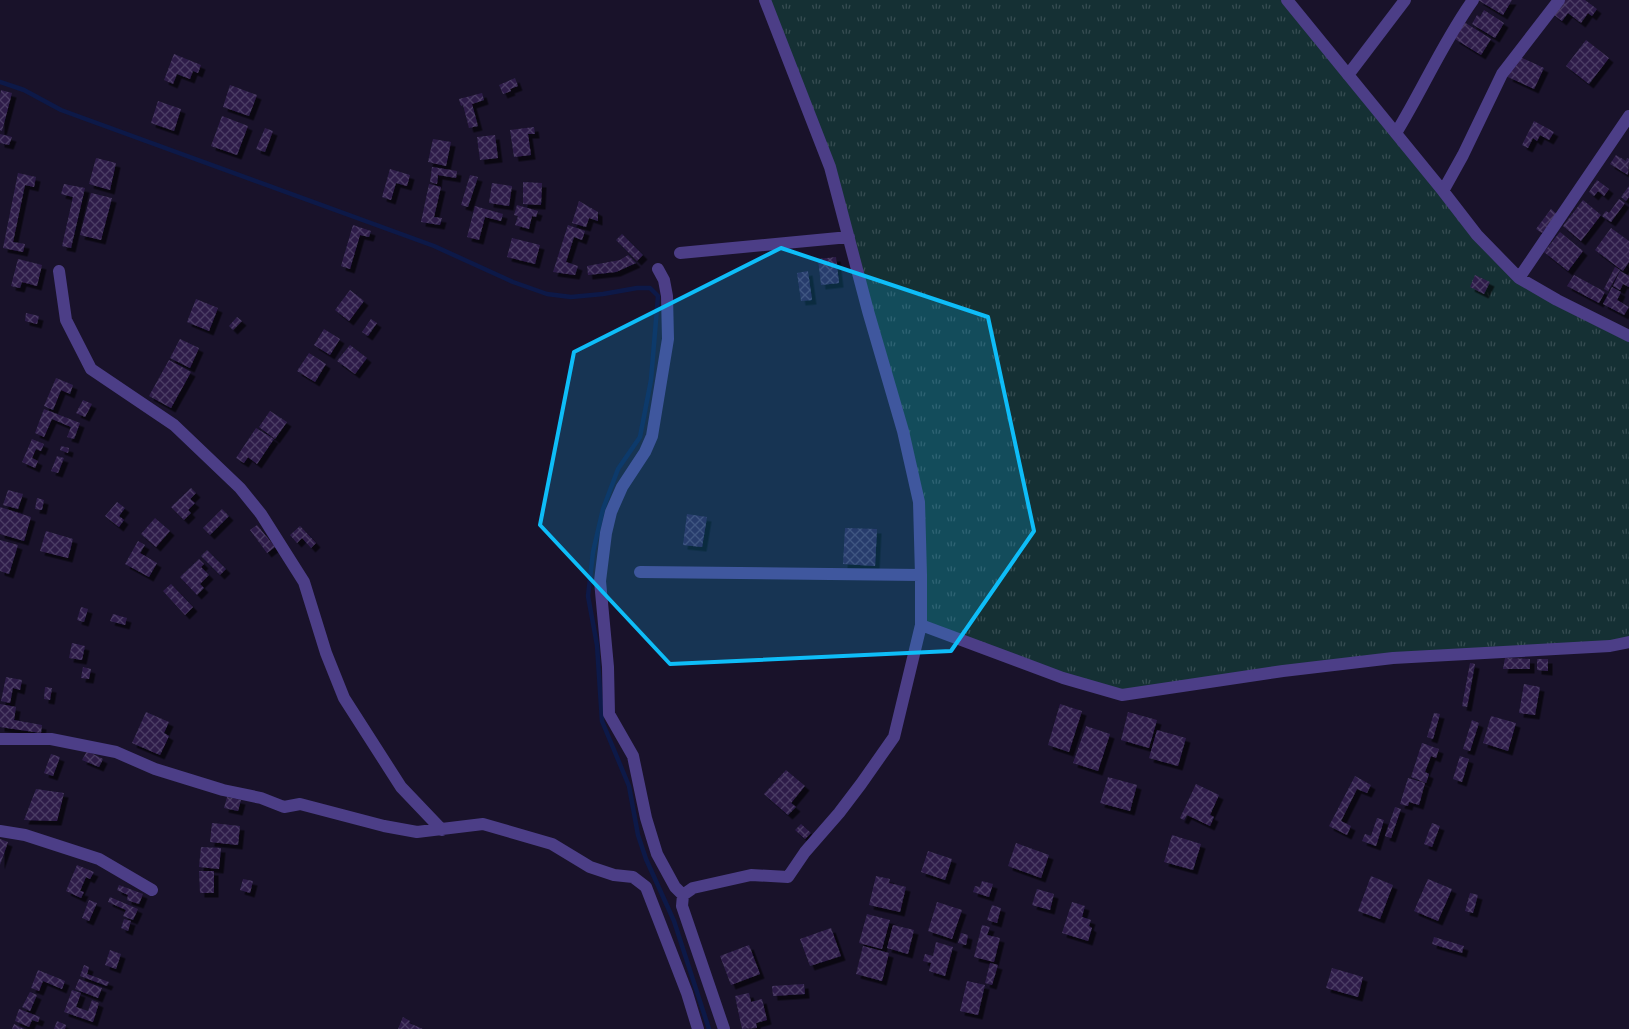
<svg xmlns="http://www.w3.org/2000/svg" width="1629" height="1029" viewBox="0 0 1629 1029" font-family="'DejaVu Sans',sans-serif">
<defs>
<pattern id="grass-tufts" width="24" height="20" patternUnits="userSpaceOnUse" patternTransform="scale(1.25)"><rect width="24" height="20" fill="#153034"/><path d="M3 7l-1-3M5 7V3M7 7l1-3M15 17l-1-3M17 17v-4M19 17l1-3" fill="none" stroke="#374d52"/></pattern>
<pattern id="building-cross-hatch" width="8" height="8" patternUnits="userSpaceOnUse" patternTransform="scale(1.25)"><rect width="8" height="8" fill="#2e1e4a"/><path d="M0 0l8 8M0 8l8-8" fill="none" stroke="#4c3e65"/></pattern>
<filter id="shadow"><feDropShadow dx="4.5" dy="4.5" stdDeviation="0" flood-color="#0009"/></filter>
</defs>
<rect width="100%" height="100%" fill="#19122a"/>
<!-- grass -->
<path fill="url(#grass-tufts)" d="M765 0H1287L1519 278 1629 336V642L1393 658 1122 695 921 625 919 502 849 237Z"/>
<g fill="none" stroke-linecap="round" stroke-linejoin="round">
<!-- stream -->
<path stroke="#0d1948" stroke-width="4.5" d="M0 82 24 90 61 110 434 246 513 282 547 294 571 297 603 294 637 288H650L658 296 651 380 640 437 618 469 603 509 593 552 588 596 597 645 602 721 629 786 638 835 646 859 674 921 709 1029"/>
</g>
<!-- building -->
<path fill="url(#building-cross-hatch)" filter="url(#shadow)" d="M1478 0H1512L1503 15Z
M1564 0H1585L1597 9 1592 16 1588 13 1581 23 1568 13 1562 21 1553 14Z
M1484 10 1504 23 1495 38 1472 24 1477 15 1480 17Z
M1464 22 1491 39 1481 55 1455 39Z
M1586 40 1609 58 1589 84 1566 66Z
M174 54 201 65 198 73 193 71 190 79 177 74 173 84 164 80Z
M1518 56 1544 68 1534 89 1508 77Z
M515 78 518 86 510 89 511 91 503 94 499 85Z
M230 85 257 95 249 116 223 107Z
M1 90 12 93 2 131 0 130V95Z
M482 93 484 100 472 104 478 126 469 128 463 105 461 106 459 99Z
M158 101 181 109 174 131 151 123Z
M222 116 248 126 237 155 211 146Z
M1534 121 1554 132 1549 140 1540 135 1537 141 1533 138 1528 148 1522 145Z
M534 127 535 134H528L531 155 514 157 510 130Z
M265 128 273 131 265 152 256 149Z
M0 134 12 137 9 145 0 143Z
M495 135 498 158 480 160 477 137Z
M433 139 451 142 446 166 428 162Z
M1616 155 1626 161 1627 158 1629 159 1628 175 1610 164Z
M96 158 116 163 110 190 89 184Z
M432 167 457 171 456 178 438 175 437 184 430 182Z
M390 169 410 175 407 186 396 183 391 200 382 197Z
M18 173 36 177 34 187 25 185 13 242 25 244 23 252 3 248Z
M470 175 478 177 468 207 461 205Z
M1597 180 1609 189 1604 196 1598 191 1594 196 1589 192Z
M523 182 542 183 541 205 523 204Z
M492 183 512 186 509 206 489 203Z
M64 184 85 188 71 248 62 246 73 197 61 194Z
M429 184 441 187 434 217 442 218 440 225 421 222Z
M1629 186V197L1626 201 1621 197Z
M91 193 112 198 101 240 80 235Z
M1619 199 1625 203 1611 222 1602 216 1606 211 1609 213Z
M1583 200 1601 215 1581 241 1563 226Z
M579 201 598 212V221L589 218 586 227 572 223Z
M517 205 538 211 536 217 532 216 529 229 515 225 518 216 514 215Z
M475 206 503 214 501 221 485 217 479 240 467 237Z
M1551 209 1557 214 1542 233 1536 229Z
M353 225 371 231 369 237 360 235 350 269 341 266Z
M568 225 585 231 582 240 574 237 566 262 578 266 575 275 553 272Z
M1611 228 1629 241V262L1623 271 1595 250Z
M1560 232 1583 251 1568 271 1544 252Z
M622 234 643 255 637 261 616 240Z
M512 238 540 245 535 264 507 257Z
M628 255 636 263 616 272 588 275 587 266 620 260Z
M836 257 839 283 821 285 818 259Z
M18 259 42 265 37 286 22 282 20 288 11 286Z
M1615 267 1620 270 1608 291 1604 289Z
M808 271 812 300 801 301 797 273Z
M1620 271 1629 276V287L1623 284 1620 290 1613 286Z
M1475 275 1490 282 1484 294 1470 287Z
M1574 275 1605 292 1599 303 1567 286Z
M1612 287 1621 292 1617 300 1629 307 1624 315 1603 304Z
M350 290 364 301 349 321 335 310Z
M196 299 218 308 209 331 187 322Z
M26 313 39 316 37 324 25 321Z
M237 317 242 321 233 330 229 326Z
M371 319 377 323 368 336 362 332Z
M324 329 340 339 330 355 314 345Z
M180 339 199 348 190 368 170 358Z
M350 345 367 358 355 374 337 361Z
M309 353 326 364 315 382 297 371Z
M169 360 191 372 171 408 149 396Z
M56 378 73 385 70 394 61 390 53 410 44 406Z
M83 400 92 404 85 417 76 413Z
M44 409 80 423 74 439 67 437 71 427 52 419 44 437 35 433Z
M270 411 287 422 275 439 259 427Z
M256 428 274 439 257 464 248 457 244 463 236 458Z
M32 439 44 444 41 451 36 449 32 458 38 461 35 468 22 462Z
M61 446 69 448 68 453 60 450Z
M57 456 64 458 58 473 51 471Z
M191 488 196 493 190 499 195 503 188 510 191 513 184 520 171 507Z
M8 490 23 494 18 509 3 505Z
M37 498 44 500 42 510 35 509Z
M117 502 125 508 119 516 124 520 119 527 105 516Z
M0 507 31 517 24 541 0 534Z
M222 509 229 516 210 535 203 528Z
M687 514 707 517 702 547 683 545Z
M155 518 170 531 156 547 141 534Z
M257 525 275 547 267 553 250 530Z
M300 526 316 543 311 548 302 538 297 543 290 535Z
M845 528 877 529 875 566 843 564Z
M46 531 73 539 68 558 40 551Z
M0 540 18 545 9 574 0 571Z
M138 541 145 545 140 553 157 563 149 577 125 564Z
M207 550 226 569 220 575 201 556Z
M199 559 204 564 201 567 209 575 200 584 204 588 197 595 180 577Z
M171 584 193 607 185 615 163 591Z
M81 607 88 609 84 622 77 620Z
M113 614 127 618 125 625 110 621Z
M72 643 85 646 82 660 69 658Z
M1505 658 1530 659V669H1503Z
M1537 659H1548V671L1537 670Z
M1470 663 1475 664 1467 707 1462 706Z
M83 667 91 669 89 679 81 678Z
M6 677 22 680 20 690 13 688 10 703 1 701Z
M1524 684 1540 687 1535 715 1519 713Z
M45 687 52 688 50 700 44 699Z
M0 704 16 707 14 720 42 725 41 733 0 727Z
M1060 704 1082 711 1069 752 1048 745Z
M146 712 169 722 164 733 169 736 160 755 132 743Z
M1128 712 1157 720 1149 748 1121 740Z
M1434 713 1440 714 1433 739 1427 737Z
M1491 716 1516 723 1508 751 1483 743Z
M1472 720 1479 723 1470 751 1463 749Z
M1086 726 1110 734 1098 771 1073 763Z
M1157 730 1186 738 1178 766 1149 758Z
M1422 743 1439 749 1436 758 1431 756 1425 772 1429 774 1426 783 1411 777Z
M87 751 103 759 99 767 82 760Z
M51 754 60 757 53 776 44 773Z
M1460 756 1469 759 1462 782 1453 779Z
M786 770 805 786 791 803 796 807 788 815 764 794Z
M1355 776 1371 785 1367 793 1357 789 1341 821 1351 826 1347 835 1329 826Z
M1108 777 1137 785 1130 811 1100 803Z
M1408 778 1425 783 1419 805 1409 802 1408 806 1400 804Z
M1196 784 1219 795 1210 815 1214 817 1210 826 1187 815 1184 820 1180 818Z
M36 789 64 793 57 821 24 820Z
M227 797 241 800 238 811 224 808Z
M1395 807 1401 809 1391 838 1385 836Z
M1377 818 1384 820 1376 846 1362 841 1365 834 1371 836Z
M212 823 240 826 238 845 210 842Z
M1432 823 1440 826 1432 847 1424 844Z
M801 824 811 833 805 839 795 830Z
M1172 835 1201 844 1193 870 1164 862Z
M0 839 8 842 0 865Z
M1016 843 1049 855 1041 878 1008 866Z
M201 847 221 848 219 869 199 867Z
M928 851 952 859 945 880 921 872Z
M77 865 94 872 90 879 86 877 80 891 84 892 81 898 66 891Z
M199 871H214V893H200Z
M876 876 890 879 889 883 906 887 900 912 869 905Z
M1371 876 1393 885 1380 919 1358 911Z
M243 879 253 881 250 893 240 890Z
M1428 879 1452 889 1438 921 1414 911Z
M982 881 993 884 989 897 973 892 975 886 980 887Z
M119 885 143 894 139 904 127 900 128 895 117 890Z
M1037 889 1054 894 1050 910 1032 905Z
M1470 893 1478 895 1473 913 1465 911Z
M110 897 138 909 133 920 123 916 126 910 108 902Z
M89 900 97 903 89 921 82 918Z
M937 902 962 910 952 939 928 931Z
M1072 902 1085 906 1082 917 1091 920 1089 926 1092 928 1088 941 1062 933Z
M992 905 1001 908 997 923 987 920Z
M867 914 890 920 882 949 859 943Z
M124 919 131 921 128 931 121 928Z
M893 925 914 930 908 954 887 948Z
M982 925 990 927 987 935 1000 938 994 962 974 957Z
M831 928 841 956 810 966 800 939Z
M961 933 968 935 966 945 958 943Z
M1434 937 1464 946 1462 953 1432 944Z
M936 942 953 947 945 976 929 971 931 963 923 961 925 954 933 956Z
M749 945 760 974 731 985 720 956Z
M863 946 889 953 882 981 856 974Z
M110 950 121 954 116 969 105 965Z
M990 963 998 965 992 985 985 983Z
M84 965 89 967 87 974 109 982 107 986 80 976Z
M1332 968 1363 977 1358 997 1326 988Z
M38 970 65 981 62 989 43 981 39 991 31 988Z
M79 979 102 988 98 998 75 989Z
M967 981 985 985 978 1015 960 1011Z
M804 984 805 994 773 996 772 986Z
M72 990 81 993 76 1007 88 1011 92 1000 99 1003 93 1022 64 1012Z
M30 992 37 995 30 1011 22 1007Z
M749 993 751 1002 762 999 767 1020 756 1023 757 1028 742 1029 735 996Z
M19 1009 40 1017 38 1022 32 1020 29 1027 15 1021Z
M403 1017 410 1021 409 1023 423 1029H398Z
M57 1021 66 1025 65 1029H54Z
M14 1024 24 1029H12Z"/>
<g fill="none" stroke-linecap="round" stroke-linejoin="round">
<!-- street -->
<path stroke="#4c3e87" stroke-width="12" d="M1287 0 1443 191 1477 235 1519 278 1557 300 1629 336
M1348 75 1405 0
M1396 133C1423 89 1443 42 1473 0
M1443 191 1463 155 1502 74 1559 0
M680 253 849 237
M658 269 664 280 667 296 668 339 652 436 645 452 622 487 611 512 606 533 600 581 608 667 609 714 633 756 646 818 657 854 675 887 683 895
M59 271 66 320 91 369 174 425 240 488 261 514 304 582 326 653 344 698 401 787 442 830
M1519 278 1629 116
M640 572 921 575
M921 625 1063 678 1122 695 1283 671 1393 658 1610 646 1629 642
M0 739H51L116 752 155 769 223 790 261 798 284 807 300 804 384 826 417 832 483 824 552 844 590 867 614 875 633 877 646 887 687 993 698 1029
M0 831 25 835 99 859 152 890
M724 1029 682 906 683 895 693 888 751 875 788 877 805 852 839 813 861 784 894 737 921 625V575L919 502 903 431 868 311 830 167 765 0"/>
</g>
<!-- marked area -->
<path fill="#0ebdf8" fill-opacity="0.2" stroke="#0ebdf8" stroke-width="4" stroke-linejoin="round" d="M781 248 988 317 1034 531 951 651 670 664 540 525 574 352Z"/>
</svg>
